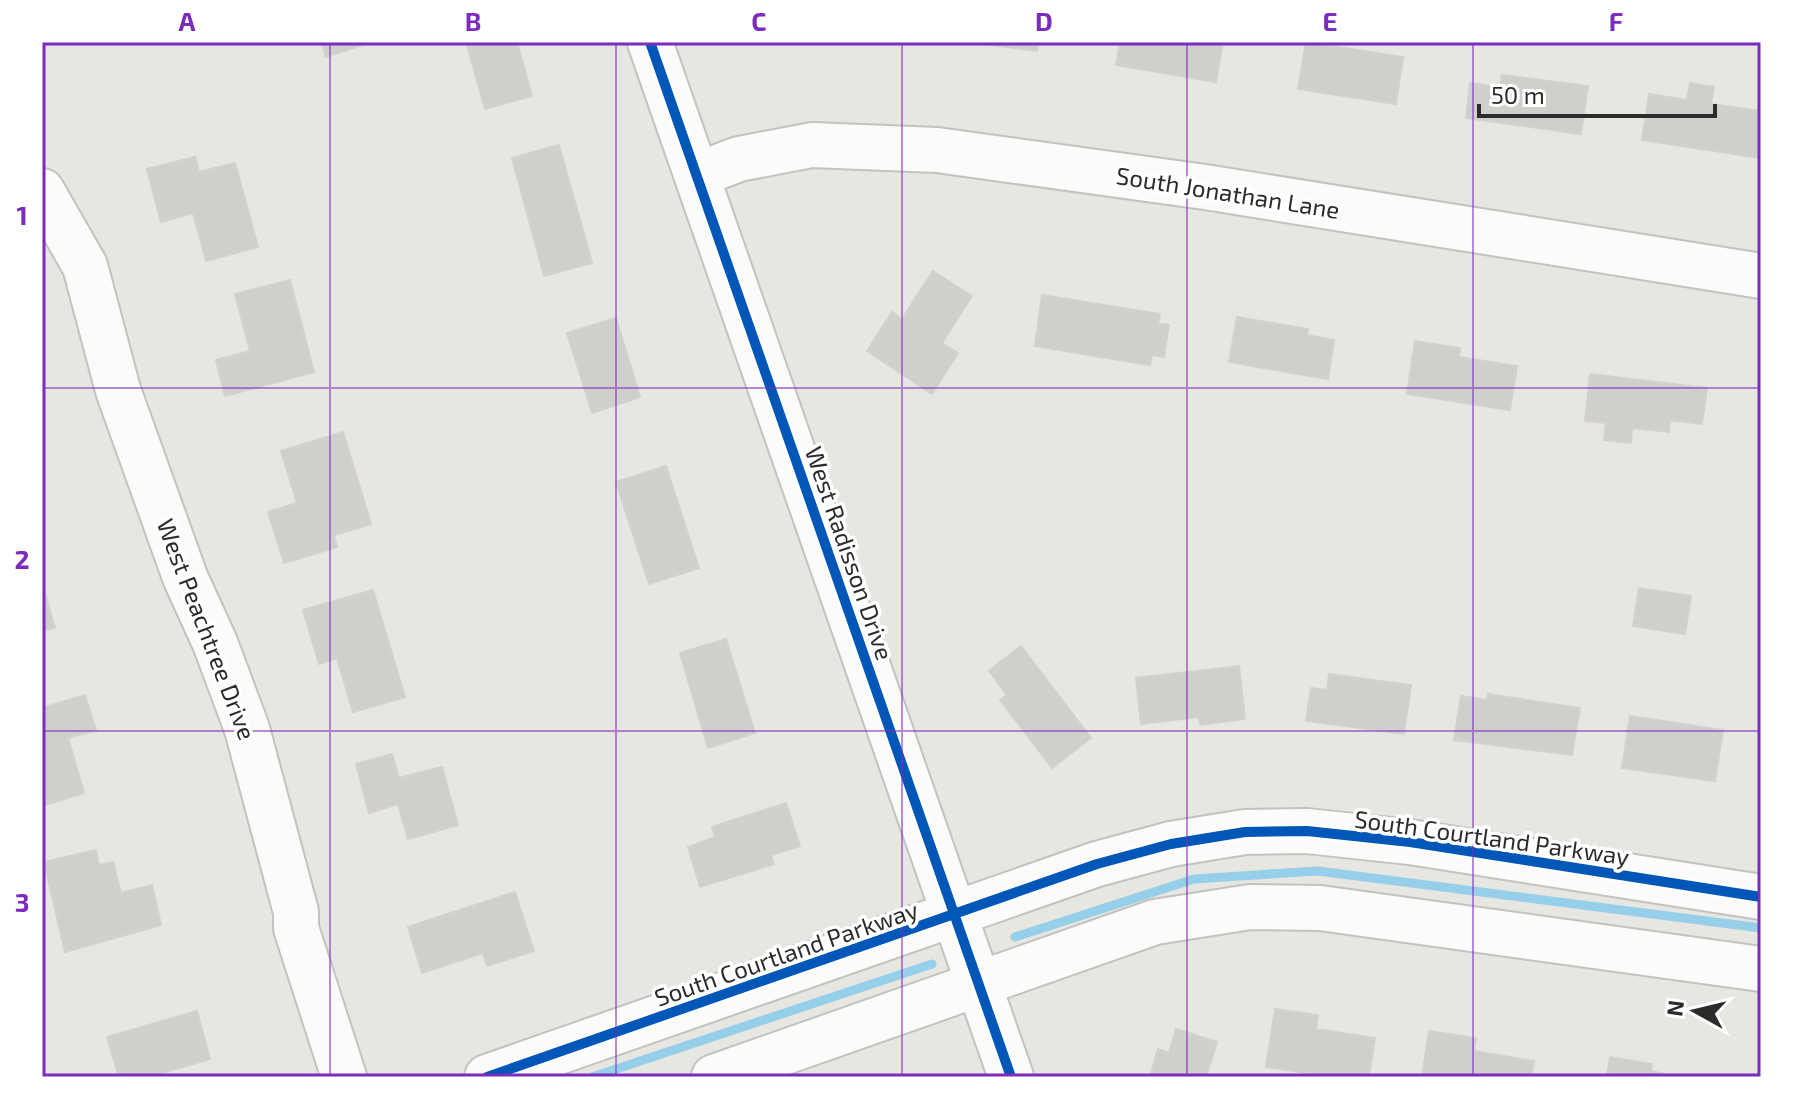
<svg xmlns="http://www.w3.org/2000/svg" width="1803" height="1119" viewBox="0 0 1803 1119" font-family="'Exo 2',sans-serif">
<rect width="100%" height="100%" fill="#e8e6e0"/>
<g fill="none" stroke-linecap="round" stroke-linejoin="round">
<!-- stream -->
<path stroke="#95cfe9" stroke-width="9" d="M1015 937 1194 879 1318 871 1761 928
M592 1077 932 964"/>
</g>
<!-- building -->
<path fill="#d1cfcb" stroke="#d3d1cc" stroke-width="2" d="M321 42H365L366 44 326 57Z
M466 42H517L532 96 485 109Z
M968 42H1038L1037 51Z
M1120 42H1223L1216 82 1116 65Z
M1306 42 1403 57 1396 104 1298 89Z
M1502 75 1588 86 1581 134 1466 118 1470 83 1500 87Z
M1690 83 1714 87 1711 104 1761 111V158L1642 140 1649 94 1687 100Z
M559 145 592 263 544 276 512 158Z
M195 157 199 172 235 163 258 247 206 261 193 213 161 222 147 169Z
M933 271 972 296 942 343 958 353 932 394 867 351 892 312 902 319Z
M290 280 314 372 225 396 216 360 250 351 235 294Z
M1042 295 1160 314 1158 324 1169 325 1164 357 1152 355 1150 365 1035 346Z
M1237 317 1308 329 1307 335 1334 340 1328 379 1229 362Z
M616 318 640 397 592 413 567 333Z
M1415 341 1460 348 1459 357 1517 366 1510 410 1407 394Z
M1590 374 1707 388 1702 424 1670 420 1669 432 1632 428 1631 443 1604 440 1606 423 1585 421Z
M343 432 371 524 334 535 337 547 284 563 268 512 297 503 281 451Z
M666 466 699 568 649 584 616 482Z
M42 583 55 628 42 631Z
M1639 588 1691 596 1685 634 1633 626Z
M373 590 405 697 353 712 337 658 319 664 303 610Z
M726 639 755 733 708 748 680 653Z
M1021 646 1091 738 1052 768 1000 700 1007 695 989 671Z
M1239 666 1245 719 1200 725 1199 717 1141 724 1136 678Z
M1329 674 1411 685 1404 734 1306 721 1311 688 1327 690Z
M1488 694 1580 708 1572 755 1454 740 1461 696 1487 700Z
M85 695 96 730 68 738 84 793 42 806V708Z
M1630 716 1723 730 1715 781 1622 768Z
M392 754 399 778 442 767 458 825 408 839 398 804 369 813 356 764Z
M786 803 800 846 771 855 774 864 700 887 688 847 715 837 712 827Z
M96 850 99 865 113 862 121 893 152 885 161 925 65 952 44 862Z
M515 892 534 951 487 966 483 953 422 973 408 927Z
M1275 1009 1318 1015 1316 1029 1375 1038 1369 1077H1334L1266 1067Z
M197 1011 210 1059 148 1077H119L107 1037Z
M1176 1029 1217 1042 1206 1077H1150L1158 1049 1169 1053Z
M1429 1031 1476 1038 1474 1051 1534 1061 1531 1077H1422Z
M1610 1057 1652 1064 1651 1071 1678 1077H1607Z"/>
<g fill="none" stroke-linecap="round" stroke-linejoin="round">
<defs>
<path id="minor" d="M650 42 1011 1077
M697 175 739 159 812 145 937 150 1205 187 1761 276
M42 191 85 266 118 390 185 577 215 643 247 729 296 912V928L344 1077
M487 1077 1097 864 1171 844 1245 832 1307 831 1410 842 1761 897
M714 1077 1155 922 1250 907 1320 908 1761 969"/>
</defs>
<!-- minor casing -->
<use href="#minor" stroke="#c2c2c1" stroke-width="48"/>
<!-- minor -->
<use href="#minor" stroke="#fcfbfa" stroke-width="44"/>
<defs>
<path id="cycleway" d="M650 42 1011 1077
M487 1077 1097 864 1171 844 1245 832 1307 831 1410 842 1761 897"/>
</defs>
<!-- cycleway casing -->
<use href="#cycleway" stroke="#fff" stroke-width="15"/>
<!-- cycleway -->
<use href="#cycleway" stroke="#0057b8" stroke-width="10"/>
</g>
<!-- grid -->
<path fill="none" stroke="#7b2cbf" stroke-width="2" stroke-opacity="0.55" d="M330 42V1077M616 42V1077M902 42V1077M1187 42V1077M1473 42V1077M42 388H1761M42 731H1761"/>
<g text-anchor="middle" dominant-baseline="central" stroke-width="7" stroke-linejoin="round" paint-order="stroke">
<!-- street labels -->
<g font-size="24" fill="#2b2b2b" stroke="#fff">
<text transform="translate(1228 192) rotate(9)">South Jonathan Lane</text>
<text transform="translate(850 553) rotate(71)">West Radisson Drive</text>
<text transform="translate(207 629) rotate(69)">West Peachtree Drive</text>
<text transform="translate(1492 837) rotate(8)">South Courtland Parkway</text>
<text transform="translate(786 953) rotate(-19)">South Courtland Parkway</text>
</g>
</g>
<!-- border -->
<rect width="1803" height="1119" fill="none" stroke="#ffffff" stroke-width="88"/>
<!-- north arrow -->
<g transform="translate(1695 1011) rotate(278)" stroke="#ffffff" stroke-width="6" paint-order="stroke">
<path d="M0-6L14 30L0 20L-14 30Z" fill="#2b2b2b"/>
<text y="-12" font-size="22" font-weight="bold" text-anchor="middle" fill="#2b2b2b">N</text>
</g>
<!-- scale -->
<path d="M1479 104v12h236v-12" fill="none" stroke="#2b2b2b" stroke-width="4"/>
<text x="1491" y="104" font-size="24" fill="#2b2b2b" stroke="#ffffff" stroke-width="6" paint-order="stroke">50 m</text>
<rect x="44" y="44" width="1715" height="1031" fill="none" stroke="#7b2cbf" stroke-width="3"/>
<g font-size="26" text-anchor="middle" font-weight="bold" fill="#7b2cbf">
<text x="187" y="31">A</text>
<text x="473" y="31">B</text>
<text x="759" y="31">C</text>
<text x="1044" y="31">D</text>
<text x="1330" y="31">E</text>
<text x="1616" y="31">F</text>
<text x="22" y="225">1</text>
<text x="22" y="569">2</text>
<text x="22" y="912">3</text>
</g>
</svg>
